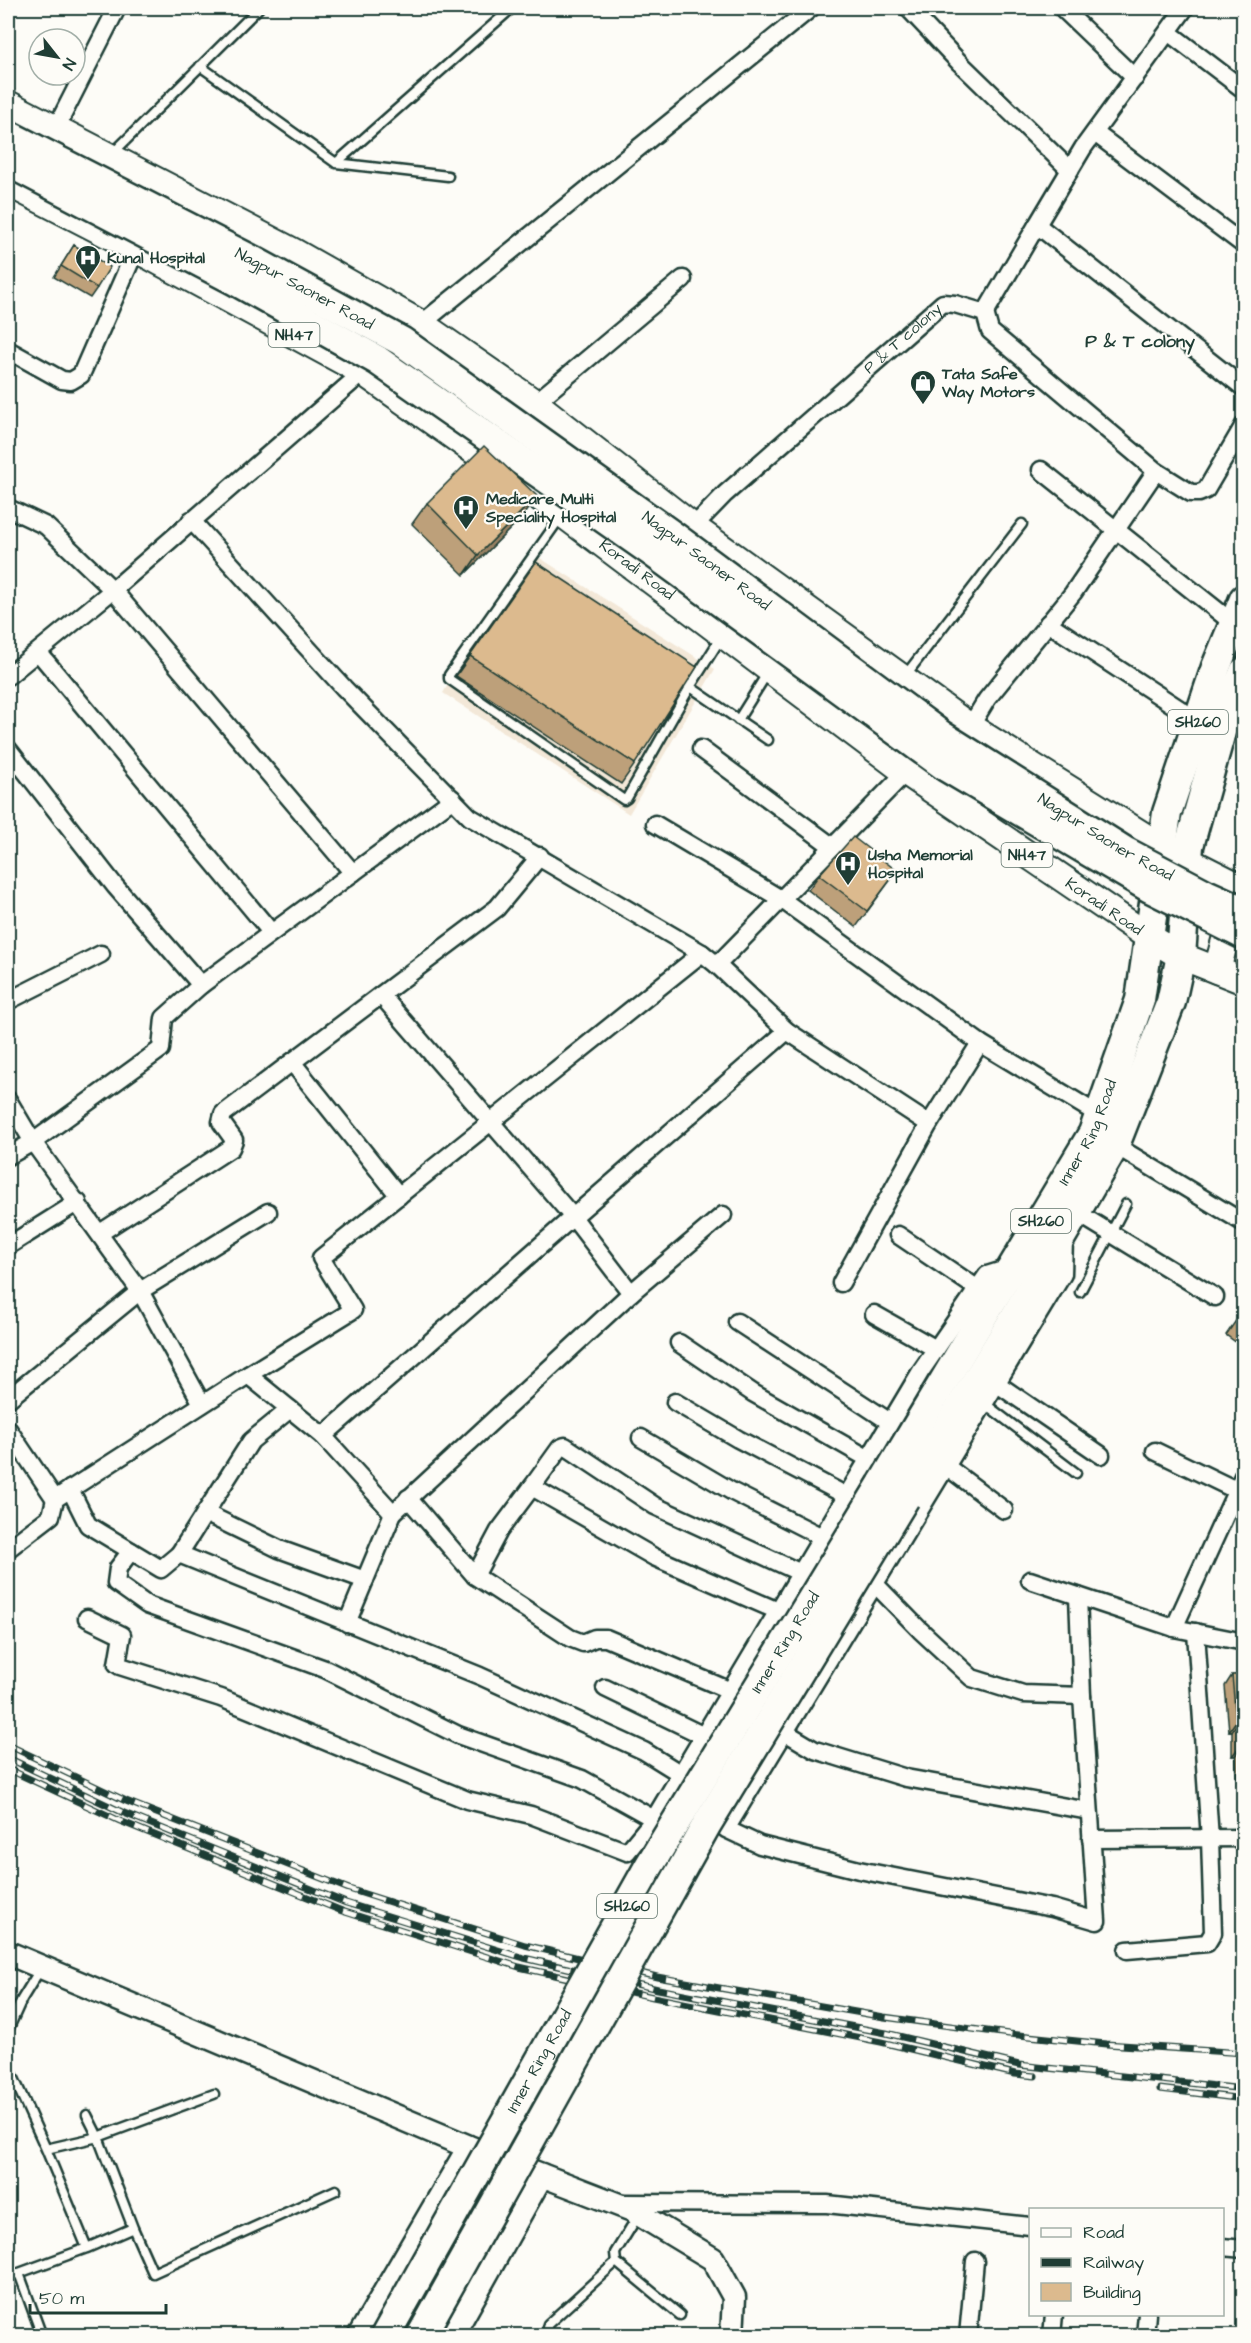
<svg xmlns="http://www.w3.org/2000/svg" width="1251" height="2343" viewBox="0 0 1251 2343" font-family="'Architects Daughter',sans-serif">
<rect width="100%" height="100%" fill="#fdfcf7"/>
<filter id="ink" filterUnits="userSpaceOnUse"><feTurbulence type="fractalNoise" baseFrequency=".0167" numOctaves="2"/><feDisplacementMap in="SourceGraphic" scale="12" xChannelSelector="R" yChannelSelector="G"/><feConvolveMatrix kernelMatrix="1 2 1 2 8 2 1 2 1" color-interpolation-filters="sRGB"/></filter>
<g filter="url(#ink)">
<!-- built -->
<path fill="#f3e8d8" d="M529 551 715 669 629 814 443 693Z"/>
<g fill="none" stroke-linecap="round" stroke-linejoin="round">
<defs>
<path id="lane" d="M200 66 336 163 448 176
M113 153 259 8
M336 163 512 8
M562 515 449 675V679L624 800 627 798 690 687 722 636
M905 676 1022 524
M686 684 768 740
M738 720 768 672
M1080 1292 1126 1204
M984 1403 1076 1473
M8 2030 22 1999 41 1968
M8 2065 46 2149 87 2248 133 2228 153 2273 336 2190
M46 2149 98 2137 87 2115
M639 2214 615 2253 616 2262 680 2315
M133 2228 98 2137 214 2094
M19 2273 42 2336
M8 2277 87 2248
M545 2336 548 2324 616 2262"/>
<g id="street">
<path d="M908 8 959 62 1070 170"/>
<path d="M1062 8 1135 78"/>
<path d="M1168 32 1244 90"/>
<path d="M56 128 117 8"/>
<path d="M1095 133 1244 245"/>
<path d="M1037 225 1083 148 1185 8"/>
<path d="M985 313 990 331 1156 471 1191 493H1199L1206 490 1244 425"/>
<path d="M415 329 811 8"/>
<path d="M8 350 62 380 71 381 81 375 136 249"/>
<path d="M535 403 683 279"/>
<path d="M1041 470 1233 623"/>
<path d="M8 508 46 526 113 590 353 873"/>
<path d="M191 520 344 688 470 817 702 953 717 965 787 1031 929 1124"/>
<path id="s1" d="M693 527 725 494 943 303 955 304 985 313 1037 225 1244 388"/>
<path d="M1048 623 1198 721"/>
<path d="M39 653 271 932"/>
<path d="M8 676 113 590 369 367"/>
<path d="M970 727 987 699 1073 593 1156 471"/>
<path d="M8 749 115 886 201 985"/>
<path d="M701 749 833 847"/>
<path d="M655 824 781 899 980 1043 1099 1115"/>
<path d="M717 965 906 772"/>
<path d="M381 995 292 1062 399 1196"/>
<path d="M8 1001 101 954"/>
<path d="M8 1100 33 1142 140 1291 202 1404"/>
<path d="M1108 1141 1244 1223"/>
<path d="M8 1156 33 1142 161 1049 164 1018 201 985 453 799"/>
<path d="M1076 1212 1215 1297"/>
<path d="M100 1233 231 1148 234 1140 221 1122 223 1114 292 1062"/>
<path d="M898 1235 978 1289"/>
<path d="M1064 1239 1063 1274 726 1829 760 1845 859 1870 1052 1908 1097 1921 1082 1696 1078 1596"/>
<path d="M8 1246 78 1202"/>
<path d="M841 1283 929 1124 980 1043"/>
<path d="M631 1293 723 1215"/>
<path d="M874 1314 936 1349"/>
<path d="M737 1322 890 1422"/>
<path d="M679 1343 753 1393 869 1459"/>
<path d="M248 1375 353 1310 321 1258 702 953"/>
<path d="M996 1383 1101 1455"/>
<path d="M8 1399 140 1291 268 1212"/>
<path d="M675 1402 738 1439 847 1496"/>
<path d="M8 1429 55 1499 248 1375 323 1436 573 1217 381 995 497 908 540 856"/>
<path d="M323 1436 393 1513 631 1293 573 1217 787 1031"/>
<path d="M641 1438 733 1492 822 1537"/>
<path d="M1155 1451 1244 1494"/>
<path d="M946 1466 1004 1510"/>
<path d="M70 1489 88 1525 161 1569 179 1554 251 1441 290 1409"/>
<path d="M408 1498 475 1576 570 1638 583 1643 595 1638H606L731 1691"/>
<path d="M205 1513 279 1549 365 1580"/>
<path d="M8 1549 51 1516 55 1499"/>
<path d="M131 1551 118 1568 116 1583 147 1605 325 1669 458 1735 582 1779 654 1819"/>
<path d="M179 1554 480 1676 644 1751 681 1774"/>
<path d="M475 1576 499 1531 532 1487"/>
<path d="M1030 1580 1174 1628 1244 1642"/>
<path d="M874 1583 920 1630 972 1678 1023 1694 1082 1696"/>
<path d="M778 1611 654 1557 532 1487 560 1448 565 1446 655 1506 801 1573"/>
<path d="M87 1618 122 1635 117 1664 120 1666 221 1698 467 1800 531 1815 627 1852 654 1819 921 1371 987 1275 1013 1267"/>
<path d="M347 1623 393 1513"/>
<path d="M1174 1628 1244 1474"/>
<path d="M605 1688 704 1736"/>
<path d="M785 1732 815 1750 906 1778 1089 1811"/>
<path d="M1091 1839 1244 1838"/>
<path d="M1127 1950 1207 1943 1213 1933 1210 1839 1196 1632"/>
<path d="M622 2203 827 2204 1030 2226"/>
<path d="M1222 2247 1244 2249"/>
<path d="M968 2336 975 2261"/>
<path d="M1052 2336 1054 2314"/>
<path d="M1145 2336 1147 2314"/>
</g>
<path id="secondary" d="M8 1953 469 2147 632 2210 713 2259 734 2297 732 2336
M359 2336 469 2147
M452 2336 542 2175"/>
<g id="primary">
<path d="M8 104 294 252 421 324 535 403 693 527 970 727 1163 848 1244 889"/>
<path id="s2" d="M8 183 136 249 363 372 563 514 906 772 1149 937 1181 956 1244 981"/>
<path d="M1217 970 1234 907"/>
</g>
<g id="highway">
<path id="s3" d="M882 1484 1093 1133 1140 1000 1167 813 1216 667 1244 599"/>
<path d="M905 1498 1013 1320 1115 1145 1171 1002 1181 956 1189 846 1226 714 1244 672"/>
</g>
</defs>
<!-- lane casing -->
<use href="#lane" stroke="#1f3d34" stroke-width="13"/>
<!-- street casing -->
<use href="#street" stroke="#1f3d34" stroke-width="21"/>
<!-- secondary casing -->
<use href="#secondary" stroke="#1f3d34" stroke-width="27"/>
<!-- primary casing -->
<use href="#primary" stroke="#1f3d34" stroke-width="30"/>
<!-- highway casing -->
<use href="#highway" stroke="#1f3d34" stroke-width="33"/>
<!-- lane -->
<use href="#lane" stroke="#fdfcf7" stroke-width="8"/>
<!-- street -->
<use href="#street" stroke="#fdfcf7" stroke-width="16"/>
<!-- secondary -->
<use href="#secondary" stroke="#fdfcf7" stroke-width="22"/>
<!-- primary -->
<use href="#primary" stroke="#fdfcf7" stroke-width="26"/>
<!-- highway -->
<use href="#highway" stroke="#fdfcf7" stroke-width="28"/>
<defs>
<path id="rail" d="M8 1745 126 1801 349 1889 525 1945 657 1977 884 2017 1009 2034 1106 2044 1244 2053
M8 1758 124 1813 346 1903 524 1958 658 1989 886 2033 1019 2065 1244 2089
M8 1769 120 1821 342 1911 519 1967 653 1997 881 2042 1015 2074 1035 2076
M1160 2089 1244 2099"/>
</defs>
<!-- rail casing -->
<use href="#rail" stroke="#1f3d34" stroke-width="7"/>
<!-- rail -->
<use href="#rail" stroke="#fdfcf7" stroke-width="4.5" stroke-dasharray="14" stroke-linecap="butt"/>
<defs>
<g id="highway-bridge">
<path id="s4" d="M8 135 254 261 401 341 676 538 941 735 1126 852 1206 894 1244 911"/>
<path d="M8 162 234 280 377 360 652 552 946 767 1150 888 1244 935"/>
<path id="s5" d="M385 2336 649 1866 882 1484"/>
<path d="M421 2336 707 1824 905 1498"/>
</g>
</defs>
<!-- highway-bridge casing -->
<use href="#highway-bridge" stroke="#1f3d34" stroke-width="33" stroke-linecap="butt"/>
<!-- highway-bridge -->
<use href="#highway-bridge" stroke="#fdfcf7" stroke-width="28"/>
</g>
<!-- wall -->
<path fill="#bda07a" stroke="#1f3d34" stroke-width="1.5" d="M74 245 97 288 90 298 54 277Z
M427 503 522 517 464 575 412 524Z
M536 562 635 764 621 784 456 676Z
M897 871 856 927 808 890 819 875Z
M1244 1309V1348L1226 1335Z
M1232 1675H1244V1784H1237L1236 1756H1232V1731H1229L1225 1686Z"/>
<!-- shaded-wall -->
<path fill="#9a8263" stroke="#1f3d34" stroke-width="1.5" d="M537 496 522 517 464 575 478 555Z
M1236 1721H1239L1232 1731H1229Z
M1244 1745 1236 1756H1232L1240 1746Z
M1244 1775V1784H1237Z"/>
<!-- building -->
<path fill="#dcba8e" stroke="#1f3d34" stroke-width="1.5" d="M74 245 110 267 97 288 61 266Z
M484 446 537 496 478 555 427 503Z
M536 562 697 667 635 764 470 656Z
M853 837 897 871 867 911 819 875Z
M1244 1310V1324L1237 1320Z
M1232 1675H1244V1745L1240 1746 1239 1721H1236Z"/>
</g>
<!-- icons -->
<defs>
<symbol id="hospital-pin" viewBox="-11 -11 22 30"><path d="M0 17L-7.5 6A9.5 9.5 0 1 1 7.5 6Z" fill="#1f3d34" stroke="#fdfcf7"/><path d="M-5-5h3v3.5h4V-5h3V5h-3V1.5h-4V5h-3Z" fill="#fff"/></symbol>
<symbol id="shop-pin" viewBox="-11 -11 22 30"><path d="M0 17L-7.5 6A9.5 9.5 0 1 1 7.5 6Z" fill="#1f3d34" stroke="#fdfcf7"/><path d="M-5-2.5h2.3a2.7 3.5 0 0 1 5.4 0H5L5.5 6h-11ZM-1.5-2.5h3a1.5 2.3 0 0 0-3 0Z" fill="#fff"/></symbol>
</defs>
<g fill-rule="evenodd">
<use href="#hospital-pin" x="73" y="243" width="30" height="40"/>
<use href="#shop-pin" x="908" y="368" width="30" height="40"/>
<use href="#hospital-pin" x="451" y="493" width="30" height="40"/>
<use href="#hospital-pin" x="833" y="849" width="30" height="40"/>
</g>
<g text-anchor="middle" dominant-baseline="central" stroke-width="4.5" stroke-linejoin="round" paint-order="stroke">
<!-- shield labels -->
<g fill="#fdfcf7" stroke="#62766e" stroke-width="1.5">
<rect x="268.5" y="323" width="51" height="24" rx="4.5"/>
<rect x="1168" y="710" width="60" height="24" rx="4.5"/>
<rect x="1001.5" y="843" width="51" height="24" rx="4.5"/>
<rect x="1011" y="1209" width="60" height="24" rx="4.5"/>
<rect x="597" y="1894" width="60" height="24" rx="4.5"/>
</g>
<g font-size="15" font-weight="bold" fill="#1f3d34">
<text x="294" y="335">NH47</text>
<text x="1198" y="722">SH260</text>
<text x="1027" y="855">NH47</text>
<text x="1041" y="1221">SH260</text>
<text x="627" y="1906">SH260</text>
</g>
<!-- poi labels -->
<g font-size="16" font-weight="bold" fill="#1f3d34" stroke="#fdfcf7" text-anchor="start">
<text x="107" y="258">Kunal Hospital</text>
<text x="942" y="374">Tata Safe<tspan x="942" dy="18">Way Motors</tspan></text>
<text x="486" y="499">Medicare Multi<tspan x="486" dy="18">Speciality Hospital</tspan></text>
<text x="868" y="855">Usha Memorial<tspan x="868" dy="18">Hospital</tspan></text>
</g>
<!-- street labels -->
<g font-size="16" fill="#1f3d34" stroke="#fdfcf7">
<text stroke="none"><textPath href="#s4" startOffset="334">Nagpur Saoner Road</textPath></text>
<text stroke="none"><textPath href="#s1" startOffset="282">P &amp; T colony</textPath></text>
<text stroke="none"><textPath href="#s4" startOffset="820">Nagpur Saoner Road</textPath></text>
<text stroke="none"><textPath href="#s2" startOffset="740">Koradi Road</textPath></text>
<text stroke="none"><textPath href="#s4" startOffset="1306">Nagpur Saoner Road</textPath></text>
<text stroke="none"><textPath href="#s2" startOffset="1316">Koradi Road</textPath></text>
<text stroke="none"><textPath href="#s3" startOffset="408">Inner Ring Road</textPath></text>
<text stroke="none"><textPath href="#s5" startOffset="801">Inner Ring Road</textPath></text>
<text stroke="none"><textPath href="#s5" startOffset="315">Inner Ring Road</textPath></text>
</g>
<!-- neighbourhood labels -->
<g font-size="18" font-weight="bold" fill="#1f3d34" stroke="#fdfcf7">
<text x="1140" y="341">P &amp; T colony</text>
</g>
</g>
<!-- margin -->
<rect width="1251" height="2343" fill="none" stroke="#fdfcf7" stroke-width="30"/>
<rect x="15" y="15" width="1221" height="2313" fill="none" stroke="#1f3d34" stroke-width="2" filter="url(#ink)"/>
<!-- legend -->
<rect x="1029" y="2208" width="195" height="108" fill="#fdfcf7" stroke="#a4b0a9" stroke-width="1.5"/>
<rect x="1041" y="2228" width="30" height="9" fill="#fdfcf7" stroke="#a4b0a9" stroke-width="1.5"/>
<text x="1083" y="2238" font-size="18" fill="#1f3d34">Road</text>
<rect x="1041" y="2258" width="30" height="9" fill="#1f3d34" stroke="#a4b0a9" stroke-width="1.5"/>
<text x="1083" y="2268" font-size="18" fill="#1f3d34">Railway</text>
<rect x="1041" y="2283" width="30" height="18" fill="#dcba8e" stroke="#a4b0a9" stroke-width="1.5"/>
<text x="1083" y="2298" font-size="18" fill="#1f3d34">Building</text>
<!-- north arrow -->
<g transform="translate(57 57) rotate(121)"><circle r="28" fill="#fdfcf7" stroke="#a4b0a9" stroke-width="1.5"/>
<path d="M0-4.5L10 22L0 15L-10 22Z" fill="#1f3d34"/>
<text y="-9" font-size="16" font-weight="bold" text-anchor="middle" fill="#1f3d34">N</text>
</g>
<!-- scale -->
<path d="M30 2304v9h136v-9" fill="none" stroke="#1f3d34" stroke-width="3"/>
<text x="39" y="2304" font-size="18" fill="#1f3d34" stroke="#fdfcf7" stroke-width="4.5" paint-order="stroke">50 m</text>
</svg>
